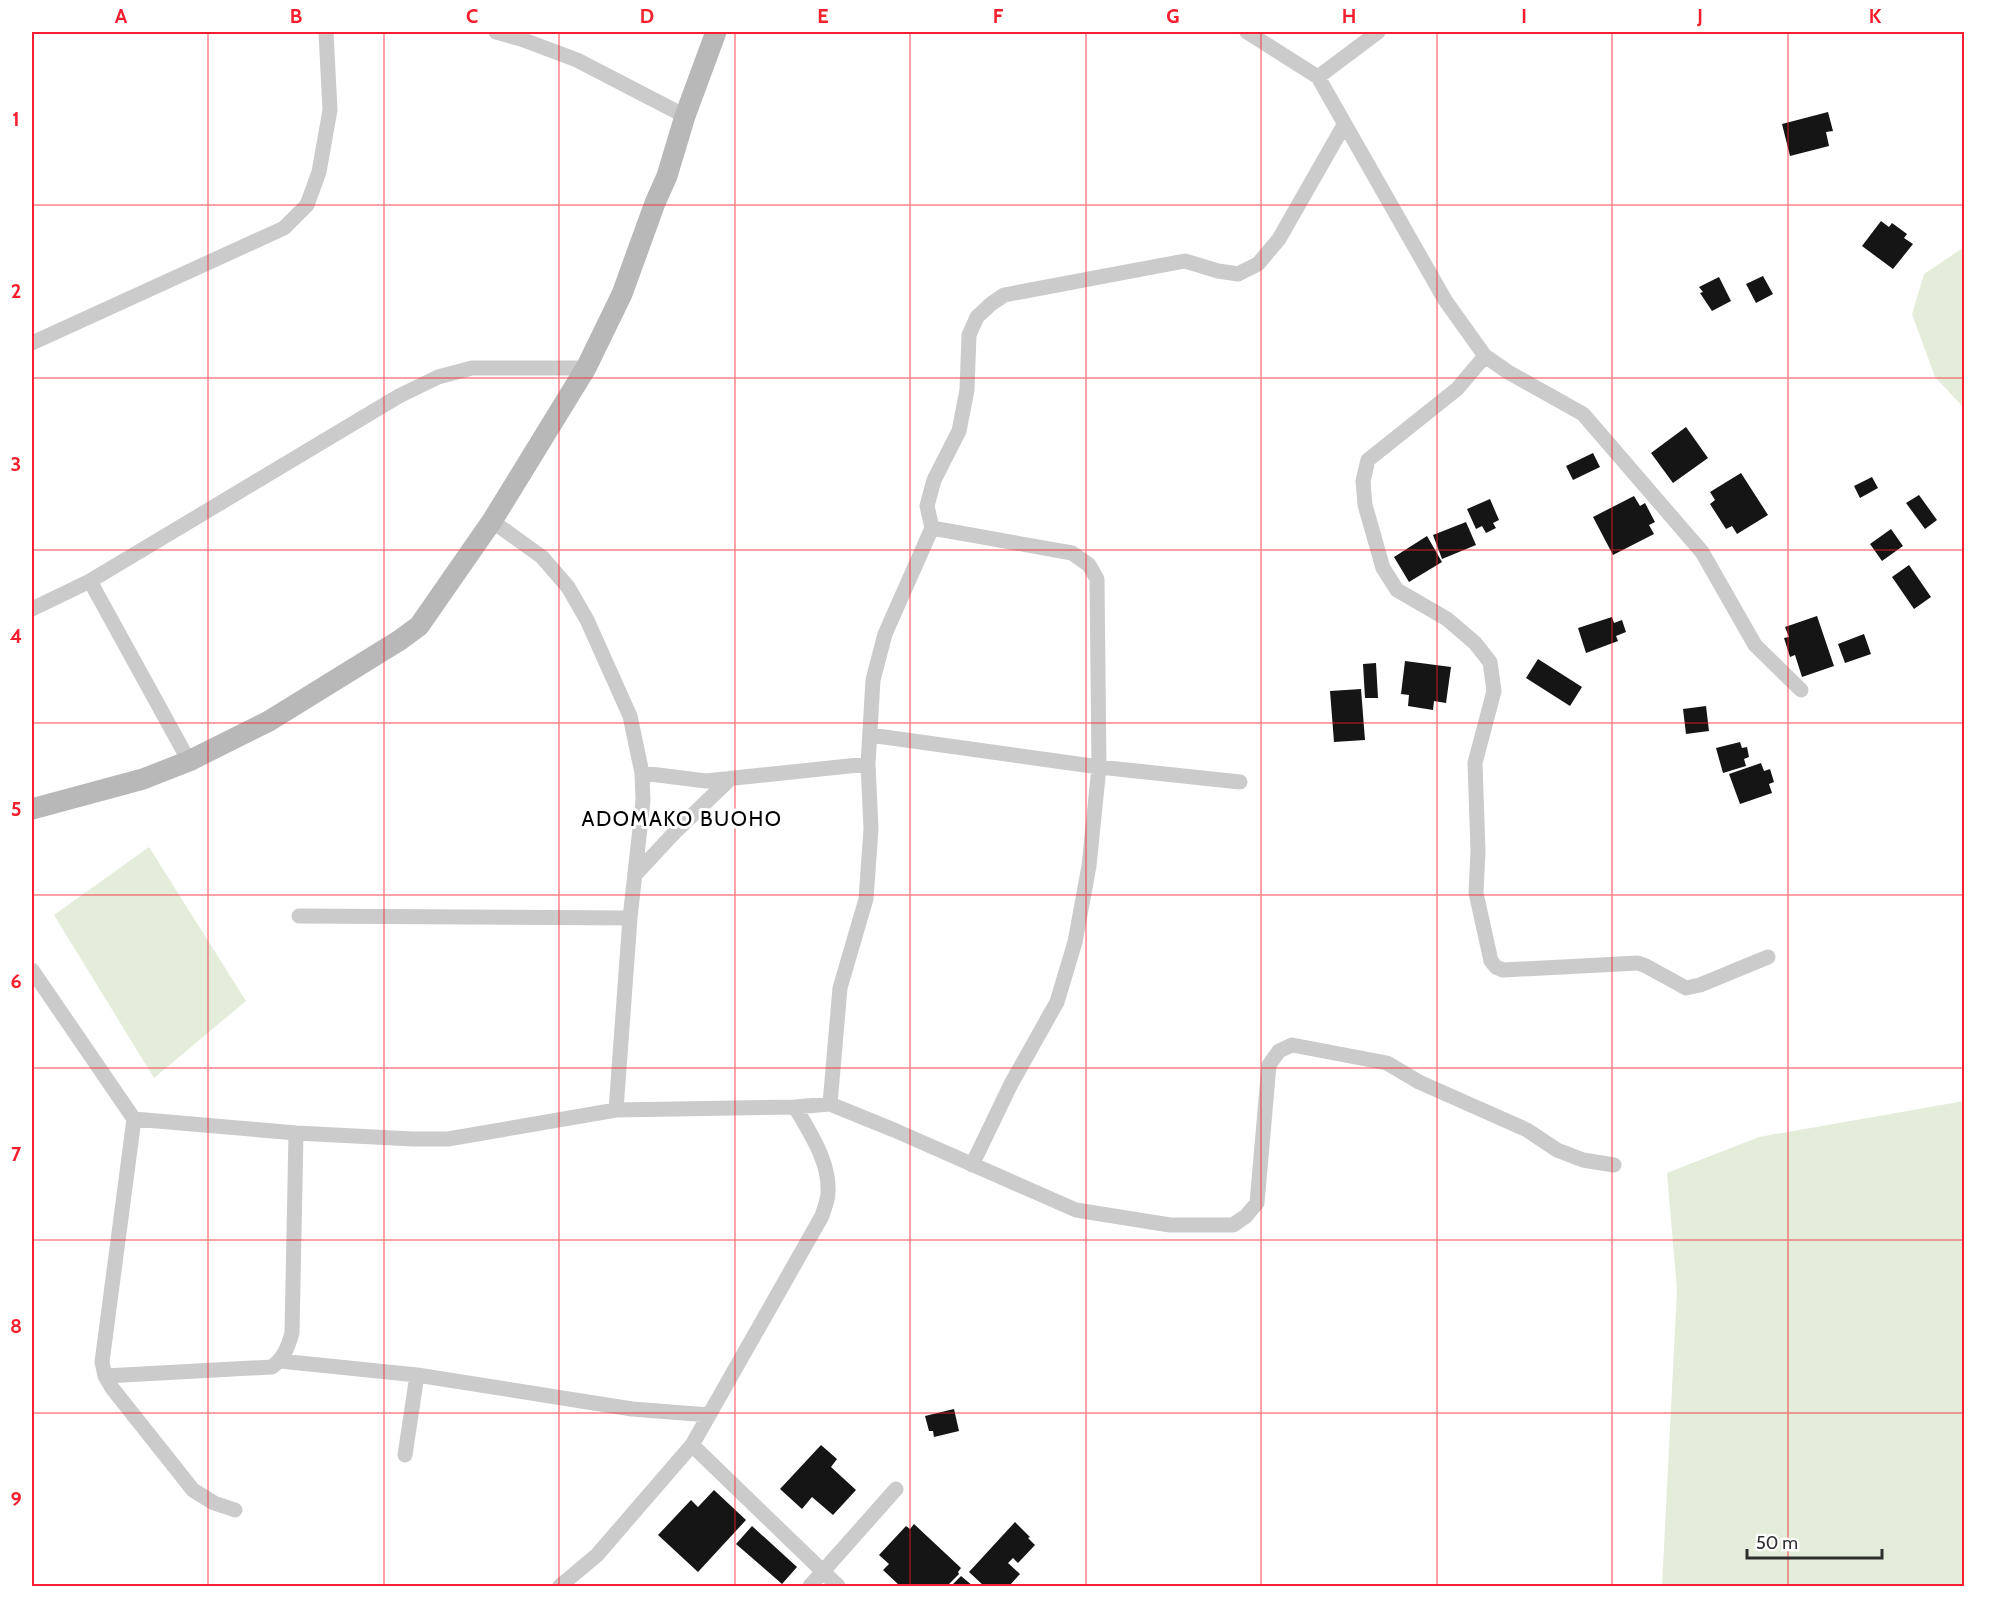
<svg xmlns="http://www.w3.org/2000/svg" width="1996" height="1618" viewBox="0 0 1996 1618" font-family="Cabin,sans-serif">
<rect width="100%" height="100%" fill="#fff"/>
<!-- green -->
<path fill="#e4edda" d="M1964 247V408L1935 377 1912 314 1924 274Z
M149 847 246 1001 154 1078 54 915Z
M1964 1101V1586H1662L1677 1290 1667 1173 1759 1137Z"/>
<!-- building -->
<path fill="#151515" d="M1828 112 1833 131 1826 132 1829 146 1790 156 1782 124Z
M1881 221 1889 227 1892 223 1907 234 1904 238 1913 244 1893 269 1862 246Z
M1763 276 1773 294 1756 303 1746 284Z
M1719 277 1731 301 1712 311 1700 293 1703 292 1699 287Z
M1686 427 1708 458 1673 483 1651 453Z
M1593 453 1600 467 1573 480 1566 466Z
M1741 473 1768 515 1737 534 1732 526 1726 529 1710 504 1715 500 1710 492Z
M1872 477 1878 488 1860 498 1854 486Z
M1919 495 1937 520 1925 529 1906 503Z
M1634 496 1640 506 1645 503 1655 522 1649 525 1654 534 1613 555 1593 517Z
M1490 499 1499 520 1493 523 1496 528 1486 533 1482 526 1476 529 1467 509Z
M1466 522 1476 545 1442 559 1433 535Z
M1891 529 1903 546 1882 561 1870 544Z
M1427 536 1442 562 1409 582 1394 557Z
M1909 565 1931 597 1914 609 1892 577Z
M1817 616 1834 666 1802 677 1795 655 1790 657 1784 638 1789 637 1785 627Z
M1612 617 1614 623 1622 620 1626 632 1616 636 1618 641 1586 653 1578 628Z
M1864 634 1871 654 1845 663 1838 644Z
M1538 659 1582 687 1570 706 1526 678Z
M1405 661 1451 667 1446 703 1434 701 1433 710 1408 706 1409 695 1401 694Z
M1376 663 1378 698H1365L1363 664Z
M1361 689 1365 740 1334 742 1330 691Z
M1706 706 1709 731 1686 734 1683 709Z
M1740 742 1742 748 1747 747 1749 757 1744 759 1746 766 1723 773 1716 748Z
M1761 763 1764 771 1770 769 1774 782 1769 784 1772 793 1740 804 1729 774Z
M954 1409 959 1431 934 1437 933 1431H929L925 1416Z
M821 1445 837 1459 831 1467 856 1490 833 1515 812 1497 802 1509 780 1489Z
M714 1490 746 1520 698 1572 658 1535 691 1500 698 1507Z
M1015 1522 1030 1537 1028 1538 1035 1545 1018 1563 1013 1558 1008 1563 1020 1574 1009 1586H984L969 1572Z
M914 1524 961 1568 958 1572 959 1574 947 1586H900L883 1570 889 1564 879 1555 906 1526 910 1529Z
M752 1526 797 1567 782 1584 736 1544Z
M961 1576 973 1586H951Z"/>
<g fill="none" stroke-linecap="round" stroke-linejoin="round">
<!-- street -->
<path stroke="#cbcbcb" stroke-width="15" d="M496 32 521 39 577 60 685 116
M1247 32 1318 77 1378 32
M1318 77 1445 300 1485 356 1508 372 1583 414 1702 552 1755 645 1801 690
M32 343 284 228 307 205 319 172 330 110 326 32
M1485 356 1457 389 1368 460 1363 481 1365 505 1383 568 1397 590 1447 619 1475 643 1490 662 1494 691 1475 763 1478 851 1476 893 1491 961 1496 967 1503 970 1638 963 1646 966 1686 988 1700 985 1768 957
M492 521 542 557 568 587 587 620 630 716 642 773 643 801 630 918 616 1110
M932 528 1072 553 1089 565 1097 579 1099 767 1089 866 1075 942 1057 1002 1011 1084 972 1165
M90 581 189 761
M32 609 90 581 399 396 438 377 472 368H586
M870 735 1099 767 1240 782
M642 773 706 781 868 764
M635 875 676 831 731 778
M299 916 630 918
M32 970 134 1119 296 1133 413 1139H448L616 1110 795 1107 830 1104 894 1130 1076 1210 1170 1225H1233L1246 1216 1257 1203 1269 1065 1279 1051 1292 1045 1387 1063 1419 1082 1527 1130 1557 1150 1583 1160 1614 1165
M830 1104 840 988 866 899 871 829 868 764 873 680 885 634 932 528 927 506 934 480 959 431 967 390 969 335 977 317 991 304 1004 295 1185 261 1218 271 1238 274 1258 264 1279 239 1344 125
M134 1119 102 1362 105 1376 112 1388 193 1490 214 1503 235 1510
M280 1361 417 1375 632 1409 709 1415
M105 1376 272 1367C284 1358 288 1347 292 1333L296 1133
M692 1445 838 1586
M405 1455 417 1375
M560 1586 597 1555 692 1445 822 1216C824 1209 828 1200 828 1193 830 1162 810 1133 795 1107
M810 1586 896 1489"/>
<!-- secondary -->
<path stroke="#b8b8b8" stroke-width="21" d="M32 809 143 779 189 761 269 721 400 640 419 626 492 521 586 368 622 294 655 203 667 176 685 116 716 32"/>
</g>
<!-- grid -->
<path fill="none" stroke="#f61f2e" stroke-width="1.5" stroke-opacity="0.55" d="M208 32V1586M384 32V1586M559 32V1586M735 32V1586M910 32V1586M1086 32V1586M1261 32V1586M1437 32V1586M1612 32V1586M1788 32V1586M32 205H1964M32 378H1964M32 550H1964M32 723H1964M32 895H1964M32 1068H1964M32 1240H1964M32 1413H1964"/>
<g text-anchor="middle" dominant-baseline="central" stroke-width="6" stroke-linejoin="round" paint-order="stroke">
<!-- quarter labels -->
<g font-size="21" letter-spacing="1.5" fill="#000" stroke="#fff">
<text x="682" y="818">ADOMAKO BUOHO</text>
</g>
</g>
<!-- border -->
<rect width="1996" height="1618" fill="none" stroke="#ffffff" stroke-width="66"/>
<!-- scale -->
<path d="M1747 1549v9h135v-9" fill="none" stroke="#2e2e2e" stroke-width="3"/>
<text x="1756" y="1549" font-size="18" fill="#2e2e2e" stroke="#ffffff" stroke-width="4.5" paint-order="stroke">50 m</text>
<rect x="33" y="33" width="1930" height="1552" fill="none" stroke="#f61f2e" stroke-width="2"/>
<g font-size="20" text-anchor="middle" font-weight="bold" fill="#f61f2e">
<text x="121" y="23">A</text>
<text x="296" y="23">B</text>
<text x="472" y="23">C</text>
<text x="647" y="23">D</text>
<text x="823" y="23">E</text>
<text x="998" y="23">F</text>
<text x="1173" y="23">G</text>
<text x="1349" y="23">H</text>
<text x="1524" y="23">I</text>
<text x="1700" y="23">J</text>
<text x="1875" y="23">K</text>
<text x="16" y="126">1</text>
<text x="16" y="298">2</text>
<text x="16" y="471">3</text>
<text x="16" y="643">4</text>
<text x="16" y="816">5</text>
<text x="16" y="988">6</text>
<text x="16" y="1161">7</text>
<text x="16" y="1333">8</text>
<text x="16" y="1506">9</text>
</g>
</svg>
